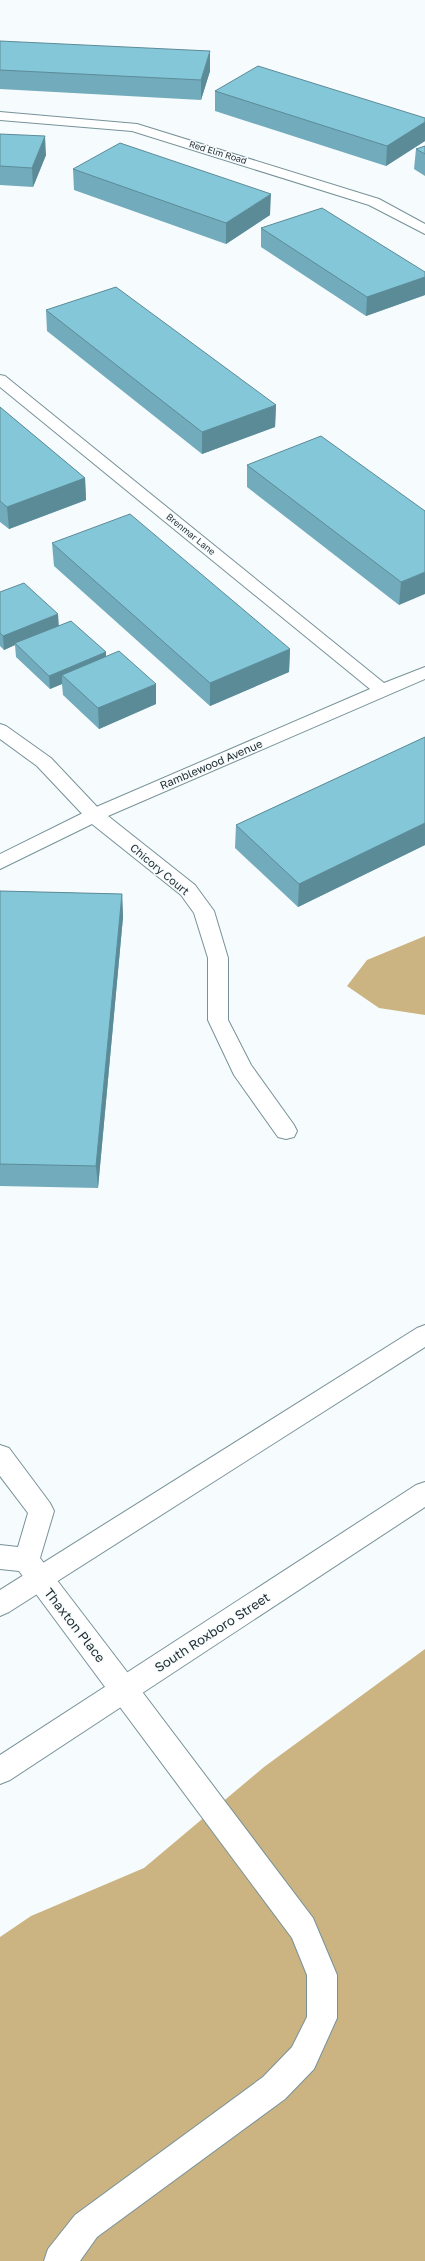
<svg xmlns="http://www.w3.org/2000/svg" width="425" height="2261" viewBox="0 0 425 2261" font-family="'Golos Text',sans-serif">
<rect width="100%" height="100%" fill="#f6fbfd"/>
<!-- forest -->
<path fill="#cbb481" d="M425 936V1015L379 1008 347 986 367 960Z
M425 1649V2261H0V1937L31 1916 144 1868 264 1767Z"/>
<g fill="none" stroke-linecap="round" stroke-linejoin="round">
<defs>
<path id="service" d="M0 724 6 726 51 758 101 811 104 815 101 819 94 821 87 819 37 766 0 739Z
M124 1677 134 1681 313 1918 337 1975V2018L314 2069 285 2099 97 2237 80 2261H44L48 2249 75 2215 263 2077 292 2047 307 2017V1975L292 1938 114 1699 110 1690 114 1681Z"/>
<path id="minor" d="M0 112 137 124 379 199 425 224V234L369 205 132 131 0 120Z
M0 375 5 376 384 683 425 667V679L108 816 195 885 214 911 228 958V1020L251 1065 294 1125 297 1131 294 1137 286 1139 278 1137 234 1075 208 1020V958L194 913 181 895 92 824 0 869V854L87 811 370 689 0 387Z
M0 1445 9 1448 50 1503 54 1511 40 1558 134 1681 138 1690 134 1699 124 1703 114 1699 19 1571 0 1569V1545L18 1547 28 1513 0 1476Z"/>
<path id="tertiary" d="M425 1325V1347L9 1612 0 1616V1590L417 1328Z
M425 1482V1507L10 1780 0 1784V1755L416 1485Z"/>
</defs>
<!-- service casing -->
<use href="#service" stroke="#779299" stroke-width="2"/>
<!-- minor casing -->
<use href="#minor" stroke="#779299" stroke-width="2"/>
<!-- tertiary casing -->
<use href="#tertiary" stroke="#779299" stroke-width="2"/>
<!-- service -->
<use href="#service" fill="#fff" fill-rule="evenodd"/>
<!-- minor -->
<use href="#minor" fill="#fff" fill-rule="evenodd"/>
<!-- tertiary -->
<use href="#tertiary" fill="#fff" fill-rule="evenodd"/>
</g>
<!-- wall -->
<path fill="#72abbb" d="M0 41 210 71 201 100 0 89Z
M215 91 425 118V141L386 166 215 111Z
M0 134 46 155 33 187 0 185Z
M425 146V176L414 169 416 149Z
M73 169 270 215 226 244 74 190Z
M261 228 425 272V295L366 316 261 247Z
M46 310 276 405 275 427 202 454 47 331Z
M0 407 85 478 86 500 9 529 0 522Z
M247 465 425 511 399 605 247 487Z
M52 543 290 649 289 672 210 706 54 566Z
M0 592 106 652V657L156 704 99 729 63 695 62 684 50 689 16 657 15 645 4 650 0 646Z
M425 737V845L298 907 235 848 236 825Z
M0 891 122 894 123 917 98 1188 0 1186Z"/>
<!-- shaded-wall -->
<path fill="#5c8b98" d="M210 51V71L201 100V80Z
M425 122V141L386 166 387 146Z
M45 136 46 155 33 187 32 168Z
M271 194 270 215 226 244V223Z
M425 277V295L366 316 367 297Z
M276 405 275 427 202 454V432Z
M85 478 86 500 9 529 7 507Z
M425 572V594L399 605 401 582Z
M58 614 59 627 15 643V645L4 650 3 636Z
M290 649 289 672 210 706V683Z
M106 652V666L62 675V684L50 689 49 676Z
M156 684V704L99 729 98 708Z
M425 823V845L298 907 299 884Z
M122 894 123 917 98 1188 96 1166Z"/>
<!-- building -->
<path fill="#84c7d9" stroke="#5c8b98" d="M0 41 210 51 201 80 0 70Z
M258 66 425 118V122L387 146 215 91Z
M0 134 45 136 32 168 0 166Z
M120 143 271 194 226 223 73 169Z
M425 146V154L416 149Z
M322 208 425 272V277L367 297 261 228Z
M116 287 276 405 202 432 46 310Z
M0 407 85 478 7 507 0 501Z
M321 436 425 511V572L401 582 247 465Z
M130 514 290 649 210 683 52 543Z
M24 583 58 614 3 636 0 633V592Z
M71 621 106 652 49 676 15 643Z
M119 651 156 684 98 708 62 675Z
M425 737V823L299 884 236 825Z
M0 891 122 894 96 1166 0 1164Z"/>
<g text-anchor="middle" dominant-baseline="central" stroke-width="3" stroke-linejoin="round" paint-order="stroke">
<!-- far-street labels -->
<g font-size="9" fill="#1f2a2d" stroke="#f6fbfd">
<text transform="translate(218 152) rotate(17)">Red Elm Road</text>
<text transform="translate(191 534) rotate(39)">Brenmar Lane</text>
</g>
<!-- street labels -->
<g font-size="11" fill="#1f2a2d" stroke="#f6fbfd">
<text transform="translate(211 764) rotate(-23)">Ramblewood Avenue</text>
<text transform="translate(160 869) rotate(40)">Chicory Court</text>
</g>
<!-- near-street labels -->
<g font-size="13" fill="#1f2a2d" stroke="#f6fbfd">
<text transform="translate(75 1625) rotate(52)">Thaxton Place</text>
<text transform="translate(212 1632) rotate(-33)">South Roxboro Street</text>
</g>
</g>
</svg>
